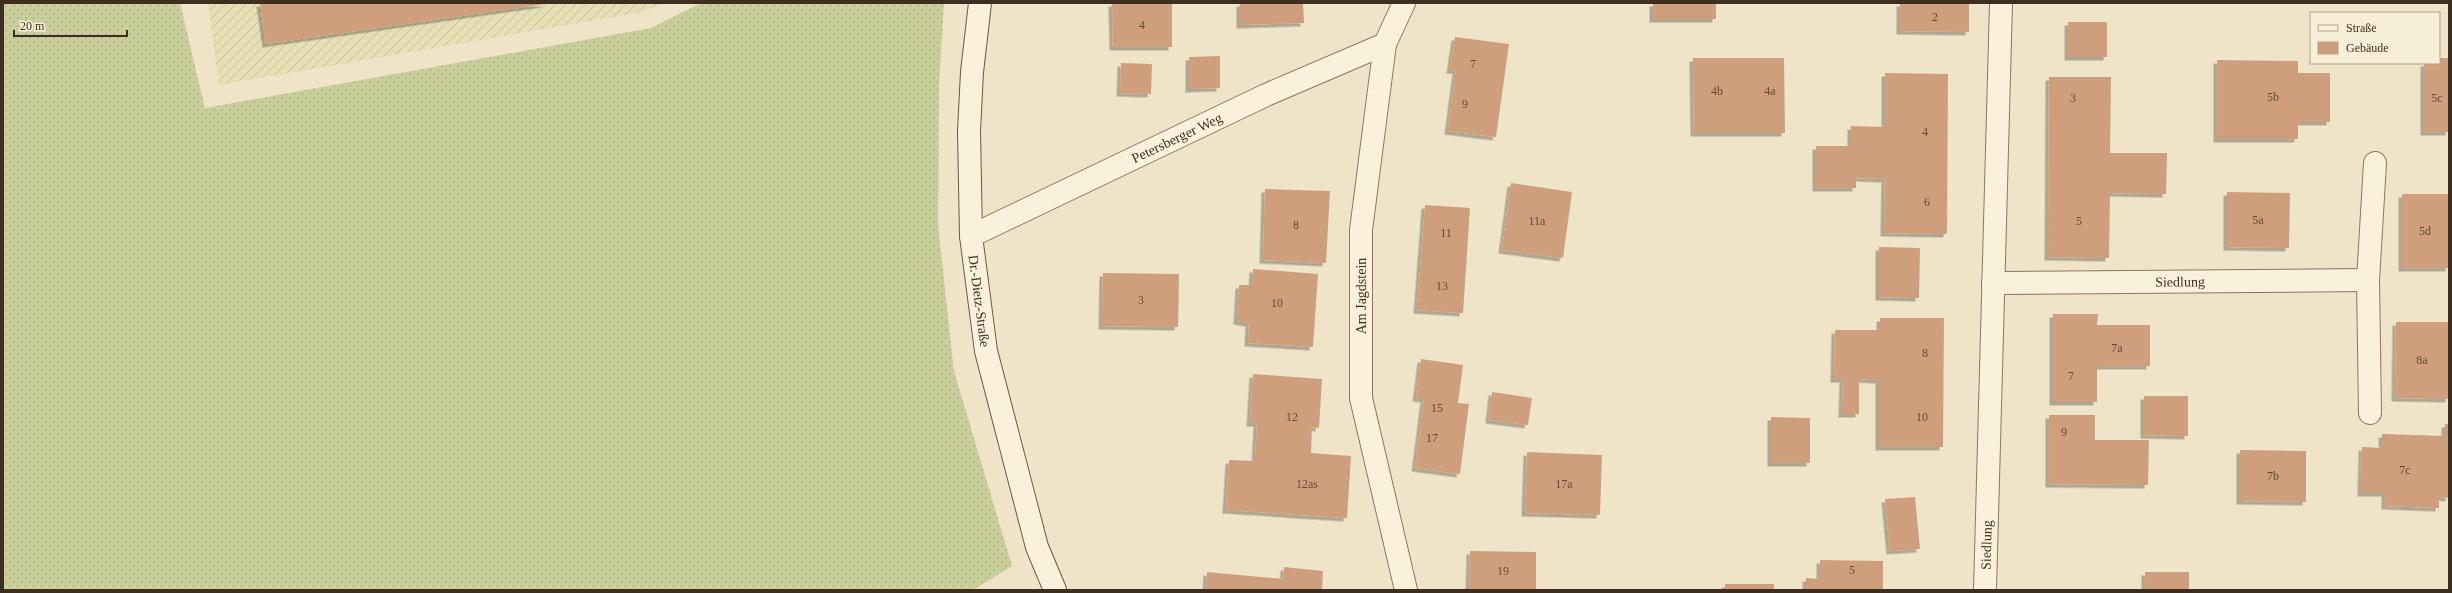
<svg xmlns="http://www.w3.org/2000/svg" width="2452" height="593" viewBox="0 0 2452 593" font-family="'Times New Roman',serif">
<defs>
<pattern id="farmland-furrows" width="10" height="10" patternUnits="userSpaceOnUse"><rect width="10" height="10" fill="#e6deb5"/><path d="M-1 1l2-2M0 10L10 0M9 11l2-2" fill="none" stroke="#c6bf9b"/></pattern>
<pattern id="grass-dots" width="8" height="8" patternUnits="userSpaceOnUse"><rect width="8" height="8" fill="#c9cf9b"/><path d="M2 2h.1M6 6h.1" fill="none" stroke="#aeb285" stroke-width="1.8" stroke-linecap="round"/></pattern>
<filter id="shadow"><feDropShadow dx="-3.5" dy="3.5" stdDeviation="0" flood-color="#0004"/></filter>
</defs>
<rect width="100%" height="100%" fill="#f0e4c8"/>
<!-- farmland -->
<path fill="url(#farmland-furrows)" d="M208 3H663L643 12 219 85Z"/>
<!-- grass -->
<path fill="url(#grass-dots)" d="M3 3H180L205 108 651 28 701 3H944L939 85 938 225 954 371 1012 566 973 590H3Z"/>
<!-- building -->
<path fill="#cf9f7d" filter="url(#shadow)" d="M260 3H545V4L266 44Z
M1112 3H1172V47H1113Z
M1240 3H1303L1304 23 1240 25Z
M1653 3H1716V19H1653Z
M1900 3H1969V32L1900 31Z
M2068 22H2107V57H2068Z
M1455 37 1509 44 1496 137 1448 131 1456 70H1450Z
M1220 56V88L1189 89V57Z
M1693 58H1784L1785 133H1694Z
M2439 58H2449V132H2424V63H2439Z
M2217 60 2298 61V73H2330V122H2298V139H2217Z
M1121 63 1152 64 1151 94 1120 93Z
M1885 73 1948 74 1947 234 1884 233 1885 179 1856 178V188H1816V146H1851V126L1885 127Z
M2049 77H2111L2110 153H2167L2166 194 2110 193 2109 258 2048 257Z
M1511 183 1572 192 1563 258 1502 250Z
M1265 189 1330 191 1326 263 1263 260Z
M2227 192 2290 193 2289 248 2227 247Z
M2402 194H2449V268H2402Z
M1425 205 1470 208 1463 313 1417 310Z
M1879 247 1920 248 1919 298 1879 297Z
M1253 269 1318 274 1313 347 1248 343 1249 323 1237 321 1239 285H1252Z
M1103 273 1179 274 1178 327 1102 326Z
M2053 314H2098L2097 325H2150V366H2097V402H2053Z
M1880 318H1944L1943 447H1879V380L1859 379V414H1842L1843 379H1834L1835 330H1880Z
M2396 322H2449V399L2395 398Z
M1421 359 1463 365 1458 403 1469 404 1460 474 1415 468 1424 399 1416 398Z
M1253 374 1322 379 1319 428 1312 427 1311 453 1351 456 1347 518 1226 510 1229 460 1255 461 1257 423H1250Z
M1492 392 1532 398 1528 425 1489 420Z
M2144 396H2188V436L2144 435Z
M2049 415H2095V440H2149L2148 485 2049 484Z
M1771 417 1810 418V463H1771Z
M2445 424H2449V498L2439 497V508L2385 506V493H2361L2362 447 2382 448V434L2445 436Z
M2240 450 2306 451V502L2240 501Z
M1527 452 1602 455 1600 515 1525 513Z
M1915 497 1920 549 1890 551 1885 499Z
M1470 551 1536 552V590H1469Z
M1820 560 1883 561V590H1806V578L1820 579Z
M1284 567 1323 571 1322 590H1206L1207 572 1283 579Z
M2145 572H2189V590H2145Z
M1725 584H1774V590H1725Z"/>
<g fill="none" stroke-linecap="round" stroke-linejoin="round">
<defs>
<g id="street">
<path d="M1404 3 1385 44 1361 230V398L1406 590"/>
<path id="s1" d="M971 236 1266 95 1385 44"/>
<path id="s2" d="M1993 283 2368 280"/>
<path d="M2370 413 2368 280 2375 163"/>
<path id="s3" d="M1985 590 2001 3"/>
</g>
<g id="secondary">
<path id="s4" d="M980 3 972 72 969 131 971 236 986 351 1037 547 1055 590"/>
</g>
</defs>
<!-- street casing -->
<use href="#street" stroke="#8d765c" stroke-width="24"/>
<!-- secondary casing -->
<use href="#secondary" stroke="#6f573f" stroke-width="24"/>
<!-- street -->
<use href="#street" stroke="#faf1dc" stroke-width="22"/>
<!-- secondary -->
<use href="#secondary" stroke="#faf1dc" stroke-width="22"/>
</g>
<g text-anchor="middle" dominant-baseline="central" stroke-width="3.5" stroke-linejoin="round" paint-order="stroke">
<!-- number labels -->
<g font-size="12" fill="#624a37">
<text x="1935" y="17">2</text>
<text x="1142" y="25">4</text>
<text x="1473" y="64">7</text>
<text x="1717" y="91">4b</text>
<text x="1770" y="91">4a</text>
<text x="2273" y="97">5b</text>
<text x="2073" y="98">3</text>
<text x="2437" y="98">5c</text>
<text x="1465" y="104">9</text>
<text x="1925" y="132">4</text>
<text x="1927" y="202">6</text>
<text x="2258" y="220">5a</text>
<text x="1537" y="221">11a</text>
<text x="2079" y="221">5</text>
<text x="1296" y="225">8</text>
<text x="2425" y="231">5d</text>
<text x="1446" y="233">11</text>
<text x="1442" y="286">13</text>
<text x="1141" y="300">3</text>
<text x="1277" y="303">10</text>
<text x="2117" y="348">7a</text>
<text x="1925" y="353">8</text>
<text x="2422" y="360">8a</text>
<text x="2071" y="376">7</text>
<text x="1437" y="408">15</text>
<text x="1292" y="417">12</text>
<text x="1922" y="417">10</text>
<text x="2064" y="432">9</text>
<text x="1432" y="438">17</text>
<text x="2405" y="470">7c</text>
<text x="2273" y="476">7b</text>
<text x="1307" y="484">12as</text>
<text x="1564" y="484">17a</text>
<text x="1852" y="570">5</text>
<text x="1503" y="571">19</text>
</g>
<!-- street labels -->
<g font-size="14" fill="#3d2e20" stroke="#f7eed8">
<text stroke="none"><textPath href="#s1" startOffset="228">Petersberger Weg</textPath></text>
<text stroke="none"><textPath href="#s2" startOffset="187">Siedlung</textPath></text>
<text transform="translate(1361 296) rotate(-90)">Am Jagdstein</text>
<text stroke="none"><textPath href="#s4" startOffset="299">Dr.-Dietz-Straße</textPath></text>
<text stroke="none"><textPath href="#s3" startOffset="45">Siedlung</textPath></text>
</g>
</g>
<!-- border -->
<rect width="2452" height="593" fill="none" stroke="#3d2e20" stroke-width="8"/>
<!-- legend -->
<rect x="2310" y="12" width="130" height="52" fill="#f7eed8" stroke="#ada18e"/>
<rect x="2318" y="25" width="20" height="6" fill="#faf1dc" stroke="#ada18e"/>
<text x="2346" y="32" font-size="12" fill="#3d2e20">Straße</text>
<rect x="2318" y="42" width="20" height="12" fill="#cf9f7d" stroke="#ada18e"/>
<text x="2346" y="52" font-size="12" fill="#3d2e20">Gebäude</text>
<!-- scale -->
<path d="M14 30v6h113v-6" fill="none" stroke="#3d2e20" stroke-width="2"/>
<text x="20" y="30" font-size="12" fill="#3d2e20" stroke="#f7eed8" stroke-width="3" paint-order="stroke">20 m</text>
</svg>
